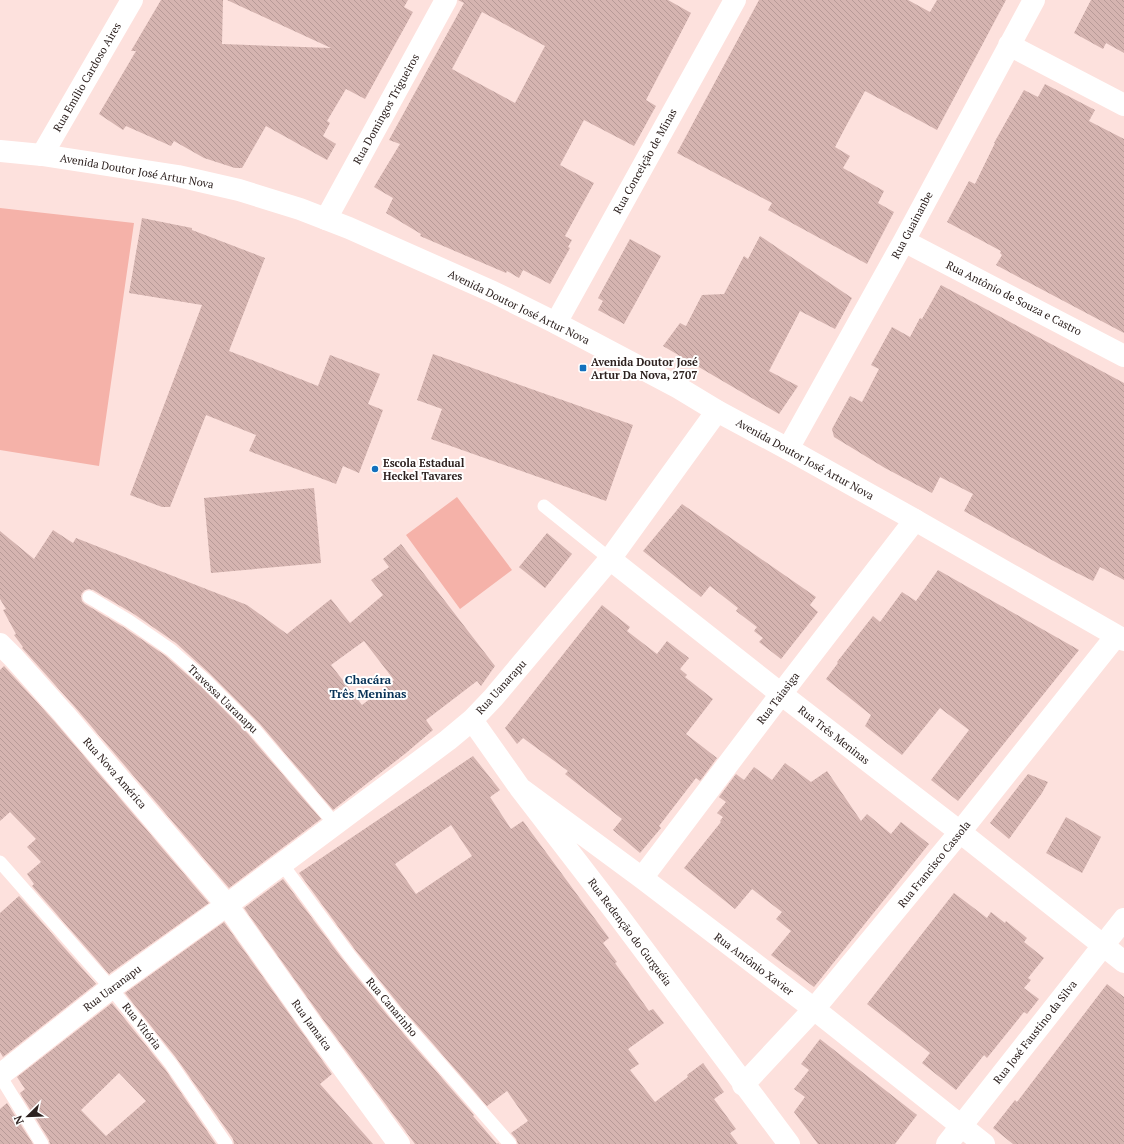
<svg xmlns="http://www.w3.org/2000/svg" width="1124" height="1144" viewBox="0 0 1124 1144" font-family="'PT Serif',serif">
<defs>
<pattern id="building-back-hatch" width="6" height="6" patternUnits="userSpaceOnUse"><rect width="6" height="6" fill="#d5b4b0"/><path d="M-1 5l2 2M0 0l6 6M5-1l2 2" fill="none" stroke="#b79a97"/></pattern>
</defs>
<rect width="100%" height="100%" fill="#fde1dd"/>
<!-- green -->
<path fill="#f5b2a9" d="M0 208 134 223 99 466 0 450Z
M457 497 512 570 460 609 406 535Z"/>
<!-- building -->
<path fill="url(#building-back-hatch)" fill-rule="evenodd" d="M161 0H223L222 44 331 48 227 0H408L404 7 413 12 365 99 346 89 327 121 330 123 323 136 336 144 327 160 266 126 242 168H235L204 158 174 141 171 146 126 126 123 130 99 114 136 51H131Z
M458 0H668L691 13 646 100 656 106 634 146 584 120 560 165 594 183 565 236 572 240 568 247 570 248 550 284 523 270 519 278 507 271 506 273 420 236 421 234 386 213 393 198 374 187 400 144 389 140 464 3ZM482 12 545 46 515 103 452 69Z
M759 0H908L930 12 937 0H1006L937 130 865 91 845 128 835 147 850 156 843 168 884 191 878 203 894 212 867 264 768 210 772 203 677 153Z
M1091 0H1124V53L1106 43 1103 49 1074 33Z
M1045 84 1095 110 1089 121 1124 139V333L996 265 1002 255 1000 253 1001 251 947 222 969 181 975 184 995 143H994L1024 90 1038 97Z
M142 218 192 228V230L265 258 229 351 318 386 330 355 380 374 368 404 383 410 359 473 343 466 336 484 249 451 256 435 206 415 170 507H162L130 495 202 305 129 293Z
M760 236 852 298 835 329 800 311 769 371 798 386 779 414 663 346 680 323 686 326 702 295 724 294 744 256 748 259Z
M630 239 661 256 624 324 598 310 603 301 598 298Z
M941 285 1124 383V580L1100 567 1093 581 1059 564 964 511 973 494 940 477 932 493 885 468 834 437 832 429 850 396 862 402 879 369 871 365 892 327 910 337 920 318 922 319Z
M433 354 633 425 606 501 431 439 442 409 417 400Z
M314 488 321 563 211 573 204 498Z
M682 504 816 597 810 605 818 612 781 659 759 642 763 638 754 631 757 627 736 611 738 608 710 586 701 597 643 551Z
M53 530 73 543 76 538 247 605 287 634 331 599 350 623 383 595 371 580 389 567 383 559 401 544 495 666 481 686 477 681 426 720 433 730 406 753 333 810 260 724 210 674 176 643 134 614 93 590 89 589 85 590 82 593 81 596 82 601 85 604 125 628 166 656 200 686 248 734 321 819 229 888 74 706 22 648 23 647 14 635 16 634 3 610 6 609 0 599V531L34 559ZM364 641 394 680 362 705 331 665Z
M547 533 572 554 545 588 519 567Z
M938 570 1079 650 958 801 931 780 969 730 940 708 902 755 865 726 871 715 826 679 838 663 837 662 873 616 880 622 902 592 916 601Z
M602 605 630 627 627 631 657 654 667 641 689 658 680 669 687 675 685 677 713 699 686 734 717 758 700 781 696 778 659 826 661 828 640 853 613 830 622 819 565 774 568 771 523 738 517 744 505 728Z
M4 666 55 722 209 903 109 974 32 886 34 884 27 874 41 862 27 847 36 839 10 812 0 821V670Z
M473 756 500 790 490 797 511 829 523 821 609 938 603 943 617 962 615 963 649 1011 653 1009 664 1023 628 1049 639 1064 630 1070 655 1102 688 1077 687 1075 703 1063 724 1092 714 1099 736 1129 730 1133 738 1144H518L516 1139 511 1133 528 1121 507 1091 487 1106 401 1007 356 951 299 873ZM451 825 472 856 416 894 395 864Z
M785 763 811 782 827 771 861 821 867 814 891 834 901 822 929 844 814 987 771 955 791 931 776 919 782 912 752 889 735 909 684 868 721 822 720 821 723 817 717 813 726 802 719 797 736 774 744 780 754 767 772 780Z
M1028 774 1048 782 1042 793 1009 839 990 823Z
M1066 817 1101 837 1082 873 1046 853Z
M283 879 344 961 389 1017 474 1115 473 1116 497 1144 498 1143 499 1144H415L324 1021 244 908Z
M954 893 987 918 991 912 1005 923 1006 921 1027 938 1024 942 1044 958 1028 978 1031 980 1024 988 1039 999 1027 1014 1024 1012 987 1058 984 1055 956 1090 922 1063 930 1053 867 1004Z
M19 896 96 984 3 1057 0 1052V913Z
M224 922 332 1074 320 1084 373 1144H234L233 1139 177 1059 125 993Z
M1107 984 1124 997V1144H1013L993 1128 1015 1100 1017 1102Z
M112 1003 165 1069 216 1144H50L49 1140 20 1093 25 1089 17 1077ZM119 1073 146 1101 106 1136 81 1110Z
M820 1039 917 1115 895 1144H818L794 1112 805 1097 794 1089 809 1070 801 1064Z
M7 1103 33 1144H0V1109Z"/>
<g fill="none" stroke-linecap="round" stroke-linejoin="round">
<!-- lane -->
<path stroke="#fff" stroke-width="13" d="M544 506 610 559
M89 597 129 621 171 650 205 680 254 729 335 824
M0 862 111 988 171 1064 226 1144
M282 864 350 956 395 1012 510 1144
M0 1076 42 1144"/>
<!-- street -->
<path stroke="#fff" stroke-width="22" d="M1009 45 1124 105
M42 155 132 0
M326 219 446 0
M904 241 1124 356
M556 323 735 0
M788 449 904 241 1034 0
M610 559 781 694 960 832 1124 962
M0 644 14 658 64 714 227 905 314 1028 399 1144
M472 720 520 788 617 914 789 1144
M520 788 642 878 814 1009 984 1144
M642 878 781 694 915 520
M0 1075 111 988 227 905 448 740 472 720 493 698 610 559 717 411
M743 1085 814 1009 960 832 1116 636
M947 1144 1124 919"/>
<!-- secondary -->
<path stroke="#fff" stroke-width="22" d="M0 151 42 155 178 176 239 190 300 209 349 228 493 292 556 323 592 342 679 388 717 411 788 449 915 520 1124 640"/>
</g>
<!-- markers -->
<g fill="#1370bd" stroke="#fff" stroke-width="1.5">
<rect x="579" y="364" width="8" height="8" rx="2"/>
<circle cx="375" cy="469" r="4"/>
</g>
<g text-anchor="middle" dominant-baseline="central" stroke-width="4" stroke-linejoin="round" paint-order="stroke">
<!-- street labels -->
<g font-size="11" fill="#2d211f" stroke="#fff">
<text transform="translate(87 77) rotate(-60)">Rua Emílio Cardoso Aires</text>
<text transform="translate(386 109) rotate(-61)">Rua Domingos Trigueiros</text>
<text transform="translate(645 161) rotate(-61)">Rua Conceição de Minas</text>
<text transform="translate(137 171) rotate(10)">Avenida Doutor José Artur Nova</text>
<text transform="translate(912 225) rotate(-62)">Rua Guainanbe</text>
<text transform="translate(1014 298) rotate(27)">Rua Antônio de Souza e Castro</text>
<text transform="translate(519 307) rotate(26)">Avenida Doutor José Artur Nova</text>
<text transform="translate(805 459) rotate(29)">Avenida Doutor José Artur Nova</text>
<text transform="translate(501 687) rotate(-48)">Rua Uanarapu</text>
<text transform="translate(778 698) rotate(-53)">Rua Taiasiga</text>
<text transform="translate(223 699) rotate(44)">Travessa Uaranapu</text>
<text transform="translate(834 735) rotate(38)">Rua Três Meninas</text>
<text transform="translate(115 773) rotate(49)">Rua Nova América</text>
<text transform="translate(934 864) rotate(-51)">Rua Francisco Cassola</text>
<text transform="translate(630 932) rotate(53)">Rua Redenção do Gurguéia</text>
<text transform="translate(754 964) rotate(37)">Rua Antônio Xavier</text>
<text transform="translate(112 988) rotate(-37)">Rua Uaranapu</text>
<text transform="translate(392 1007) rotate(50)">Rua Canarinho</text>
<text transform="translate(312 1025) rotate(54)">Rua Jamaica</text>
<text transform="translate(142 1026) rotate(52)">Rua Vitória</text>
<text transform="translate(1035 1032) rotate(-52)">Rua José Faustino da Silva</text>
</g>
<!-- poi labels -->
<g font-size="11" font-weight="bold" fill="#2d211f" stroke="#fff" text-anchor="start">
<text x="591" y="362">Avenida Doutor José<tspan x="591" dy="13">Artur Da Nova, 2707</tspan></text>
<text x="383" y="463">Escola Estadual<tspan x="383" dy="13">Heckel Tavares</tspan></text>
</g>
<!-- neighbourhood labels -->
<g font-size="12" font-weight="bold" fill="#063156" stroke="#fff">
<text x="368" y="679">Chacára<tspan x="368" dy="14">Três Meninas</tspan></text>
</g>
</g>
<!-- north arrow -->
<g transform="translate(28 1116) rotate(247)" stroke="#ffffff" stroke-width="3" paint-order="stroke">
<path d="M0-3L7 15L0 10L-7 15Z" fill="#2d211f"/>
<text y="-6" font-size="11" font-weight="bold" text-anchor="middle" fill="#2d211f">N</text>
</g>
</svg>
